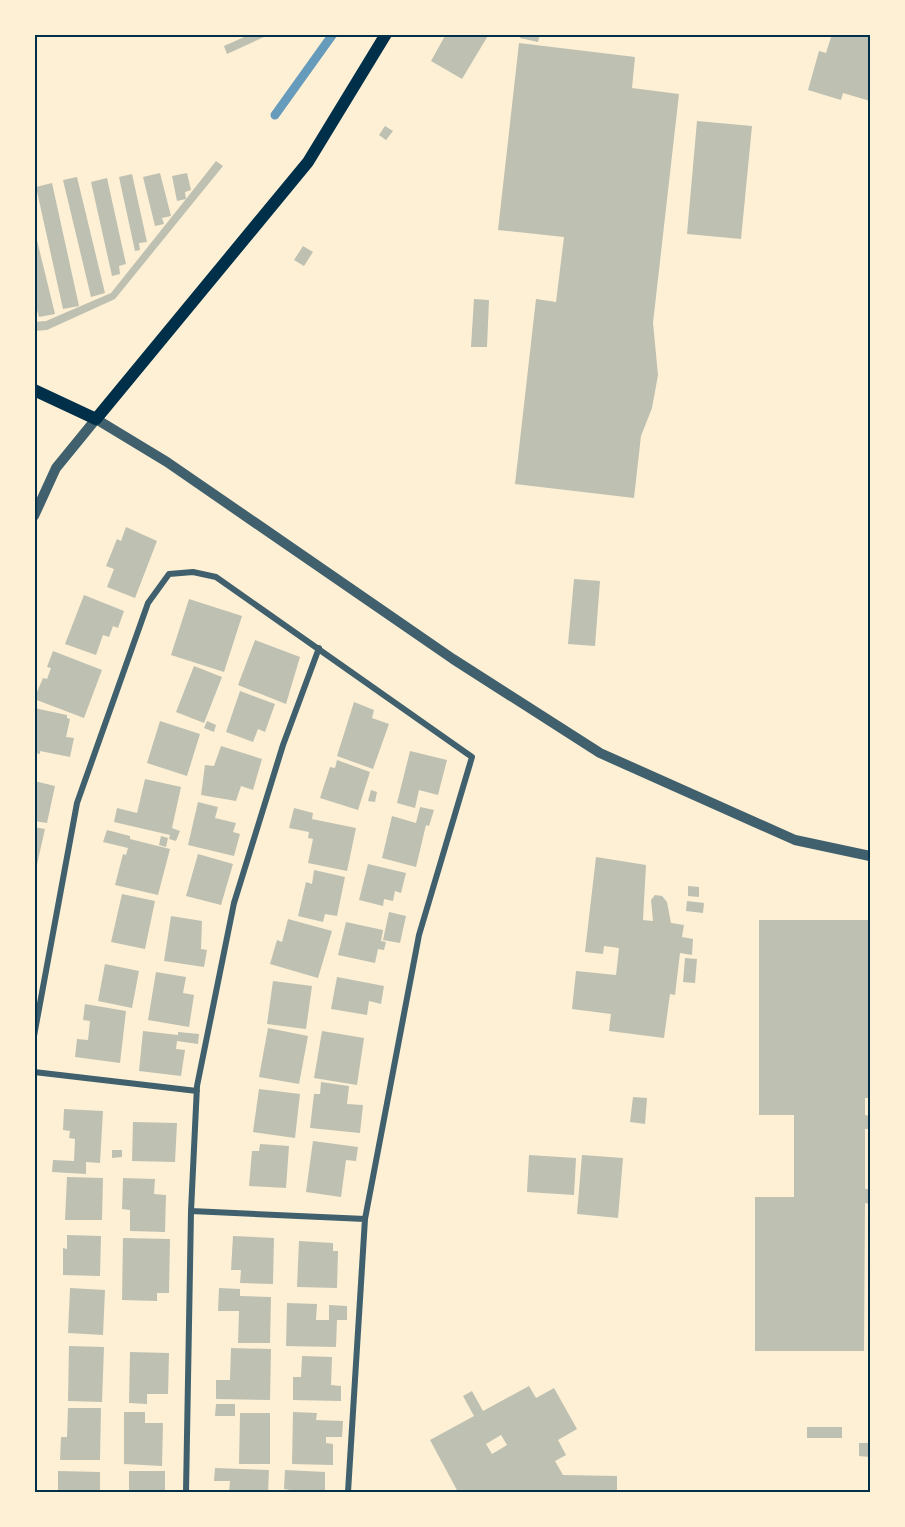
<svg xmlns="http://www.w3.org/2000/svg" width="905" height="1527" viewBox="0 0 905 1527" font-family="'Public Sans',sans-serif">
<rect width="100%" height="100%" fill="#fdf0d5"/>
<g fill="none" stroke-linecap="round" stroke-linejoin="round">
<!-- stream -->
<path stroke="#669bbc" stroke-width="9" d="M275 115 333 34"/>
</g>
<!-- building -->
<path fill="#bec0b2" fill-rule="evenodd" d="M251 34H263L264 37 227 54 224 46Z
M446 34H489L462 79 431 61Z
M521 34H540L538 42 520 38Z
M832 34H870V101L843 93 841 100 808 90 819 51 826 53Z
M519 43 635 57 632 88 679 94 653 323 658 375 652 408 641 436 634 498 515 484 536 299 556 302 564 237 498 230Z
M697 121 752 126 741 239 687 234Z
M385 126 393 131 386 140 379 135Z
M216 161 223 166 115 299 47 330 34 331V322L46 321 111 293 186 199 177 201 172 176 187 173 191 190 185 192 186 199Z
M160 173 171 216 162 218 164 224 155 226 143 177Z
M132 174 147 242 139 243 140 250 135 251 119 177Z
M77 177 105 293 91 297 63 180Z
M107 178 126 264 119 266 120 274 112 276 91 182Z
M52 183 79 306 63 309 36 187Z
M35 232 55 314 39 317 34 300Z
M303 246 313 252 304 266 294 260Z
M474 299 489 300 487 347H471Z
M126 527 157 541 135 598 107 587 114 569 106 566 117 539 121 541Z
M574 579 600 581 595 646 568 644Z
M84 595 124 611 118 628 113 626 109 637 103 635 96 655 65 644Z
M189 599 242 616 224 672 171 655Z
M255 640 300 657 286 704 238 685Z
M53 651 102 670 84 718 34 699 43 678 47 679 51 668 47 667Z
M194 666 222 677 204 723 176 712Z
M240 691 275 704 265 732 258 729 253 742 226 732Z
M354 702 374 710 372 718 389 724 373 769 337 756Z
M34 708 67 715V718L70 719 66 737 74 738 70 757 40 751V754L34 753Z
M160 721 200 734 187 776 147 763Z
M207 721 216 725 214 732 204 728Z
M221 746 262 759 253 790 241 786 236 801 201 795 205 765 214 766Z
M410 751 447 760 438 795 419 790 415 808 397 803Z
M337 760 370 772 358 810 320 798 330 767 335 768Z
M145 779 181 787 172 828 180 831 176 841 169 839 170 835 114 822 117 808 137 813Z
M34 781 55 786 47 823 34 821Z
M371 790 377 792 375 802 368 801Z
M198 802 218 807 215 818 236 823 233 832 240 834 234 856 188 845Z
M420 807 434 810 429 826 426 825 416 867 382 858 392 816 416 823Z
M294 808 313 813 312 819 356 828 347 871 308 863 313 839 308 838 309 832 289 828Z
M34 827 45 829 36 869H34Z
M107 830 130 836V839L170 849 158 895 115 885 123 854 126 855 128 848 103 842Z
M161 836 168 838 166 847 159 845Z
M198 854 233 864 221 905 186 896Z
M596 857 646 865 643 920 653 921 651 900 655 895 662 896 667 902 671 923 684 925 682 937 693 939 692 955 680 953 675 995 670 994 664 1038 609 1031 611 1014 572 1009 576 971 616 975 619 948 604 946 603 954 585 952Z
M368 864 406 873 401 893 395 891 393 901 384 899 383 906 359 900Z
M314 870 345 877 337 916 325 914 323 922 298 916 306 882 312 884Z
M688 886 699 887V897L688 896Z
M122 894 155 901 145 949 111 942Z
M687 901 704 903 703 913 686 911Z
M389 912 406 916 400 943 383 940Z
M171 916 202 921 201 949 207 950 204 967 164 961Z
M288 919 332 931 318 978 270 964 277 940 282 942Z
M759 920H870V1098H865V1115L870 1116V1129H865V1189H870V1204L865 1203 864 1351H755V1197H794V1115H759Z
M346 922 383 930 381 941 386 942 384 950 378 949 375 963 338 955Z
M685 958 697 959 695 983 683 982Z
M105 964 139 971 132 1008 98 1001Z
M156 972 186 977 183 993 194 995 189 1027 148 1020Z
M337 977 384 986 381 1004 369 1001 367 1015 331 1009Z
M273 981 312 986 306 1029 267 1024Z
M85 1004 126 1011 120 1063 75 1057 77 1039 88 1040 90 1021 83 1020Z
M268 1028 308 1036 299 1084 259 1077Z
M143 1031 178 1035V1032L199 1034 198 1044 177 1041 176 1049 185 1050 181 1076 139 1071Z
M322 1031 364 1038 357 1085 314 1078Z
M321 1082 349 1086 347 1104 363 1105 360 1133 310 1128 314 1094H320Z
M259 1089 300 1094 295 1138 253 1132Z
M633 1097 647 1098 645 1124 630 1122Z
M64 1109 103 1111 100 1163 86 1162V1174L52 1172 53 1160 74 1161 75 1139 69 1138 70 1131 63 1130Z
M133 1122 177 1123 175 1162 132 1161Z
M313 1141 358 1147 356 1161 346 1160 341 1197 306 1192Z
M260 1144 289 1146 286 1188 249 1186 252 1151H259Z
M112 1150H122V1157L112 1158Z
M529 1155 576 1158 574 1195 527 1192Z
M582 1155 623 1158 618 1218 577 1214Z
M67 1177 103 1178 102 1220H65Z
M123 1178 155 1179 154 1194 166 1195 165 1232 130 1231V1210L122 1209Z
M67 1235 101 1236 100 1276 63 1275V1248L67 1249Z
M233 1236 274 1238 273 1284 240 1283 241 1270H231Z
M123 1238 170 1239 169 1293H157V1301L122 1300Z
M299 1241 333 1243V1251H338L337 1288 297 1287Z
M70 1288 105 1290 103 1335 68 1333Z
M219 1288 240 1289V1296L271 1297 270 1343H238L239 1311H218Z
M287 1303 317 1304 316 1320H329V1305L347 1306V1320H337L336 1347 286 1346Z
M69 1346 104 1347 102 1402 68 1401Z
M231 1348 271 1349 270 1400 216 1399V1380H230Z
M130 1352 169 1353 168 1394H147V1404L129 1403Z
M302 1356 332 1357 331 1385 341 1386V1401L293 1400V1377H301Z
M529 1386 536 1398 554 1388 577 1429 558 1440 566 1455 555 1461 563 1475 617 1476V1492H458L430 1440 474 1416 463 1396 472 1391 483 1411ZM501 1435 507 1445 492 1454 486 1444Z
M216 1404H235V1416H215Z
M68 1408H101L100 1460H60L61 1437H67Z
M124 1412H145V1423H163L162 1466 124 1464Z
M293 1412 317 1413 316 1420 343 1421 342 1437H326V1443L333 1444V1465L292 1464Z
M240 1413H270V1464H239Z
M807 1427H842V1438H807Z
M859 1443H870V1457L859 1456Z
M215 1468 269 1470 268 1492H229L230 1481H214Z
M285 1470 325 1472V1492H290V1490L284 1489Z
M58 1471 100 1472V1492H58Z
M129 1471H165V1492H129Z"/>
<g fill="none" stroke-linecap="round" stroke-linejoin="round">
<!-- minor -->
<path stroke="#3f606c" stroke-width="6" d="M34 1036 77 803 148 603 169 574 193 572 216 577 472 757 419 935 365 1219 348 1492
M34 1072 197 1091
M191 1211 365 1219
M186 1492 191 1211 197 1086 234 903 283 745 319 648"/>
<!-- tertiary -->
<path stroke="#3f606c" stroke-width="10" d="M34 516 56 468 96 419 167 462 453 659 600 753 795 840 870 856"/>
<!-- secondary -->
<path stroke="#003049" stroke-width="12" d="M34 390 96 419 308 162 386 34"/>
</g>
<!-- border -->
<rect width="905" height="1527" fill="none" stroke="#fdf0d5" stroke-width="72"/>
<rect x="36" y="36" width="833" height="1455" fill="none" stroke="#003049" stroke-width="2"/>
</svg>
